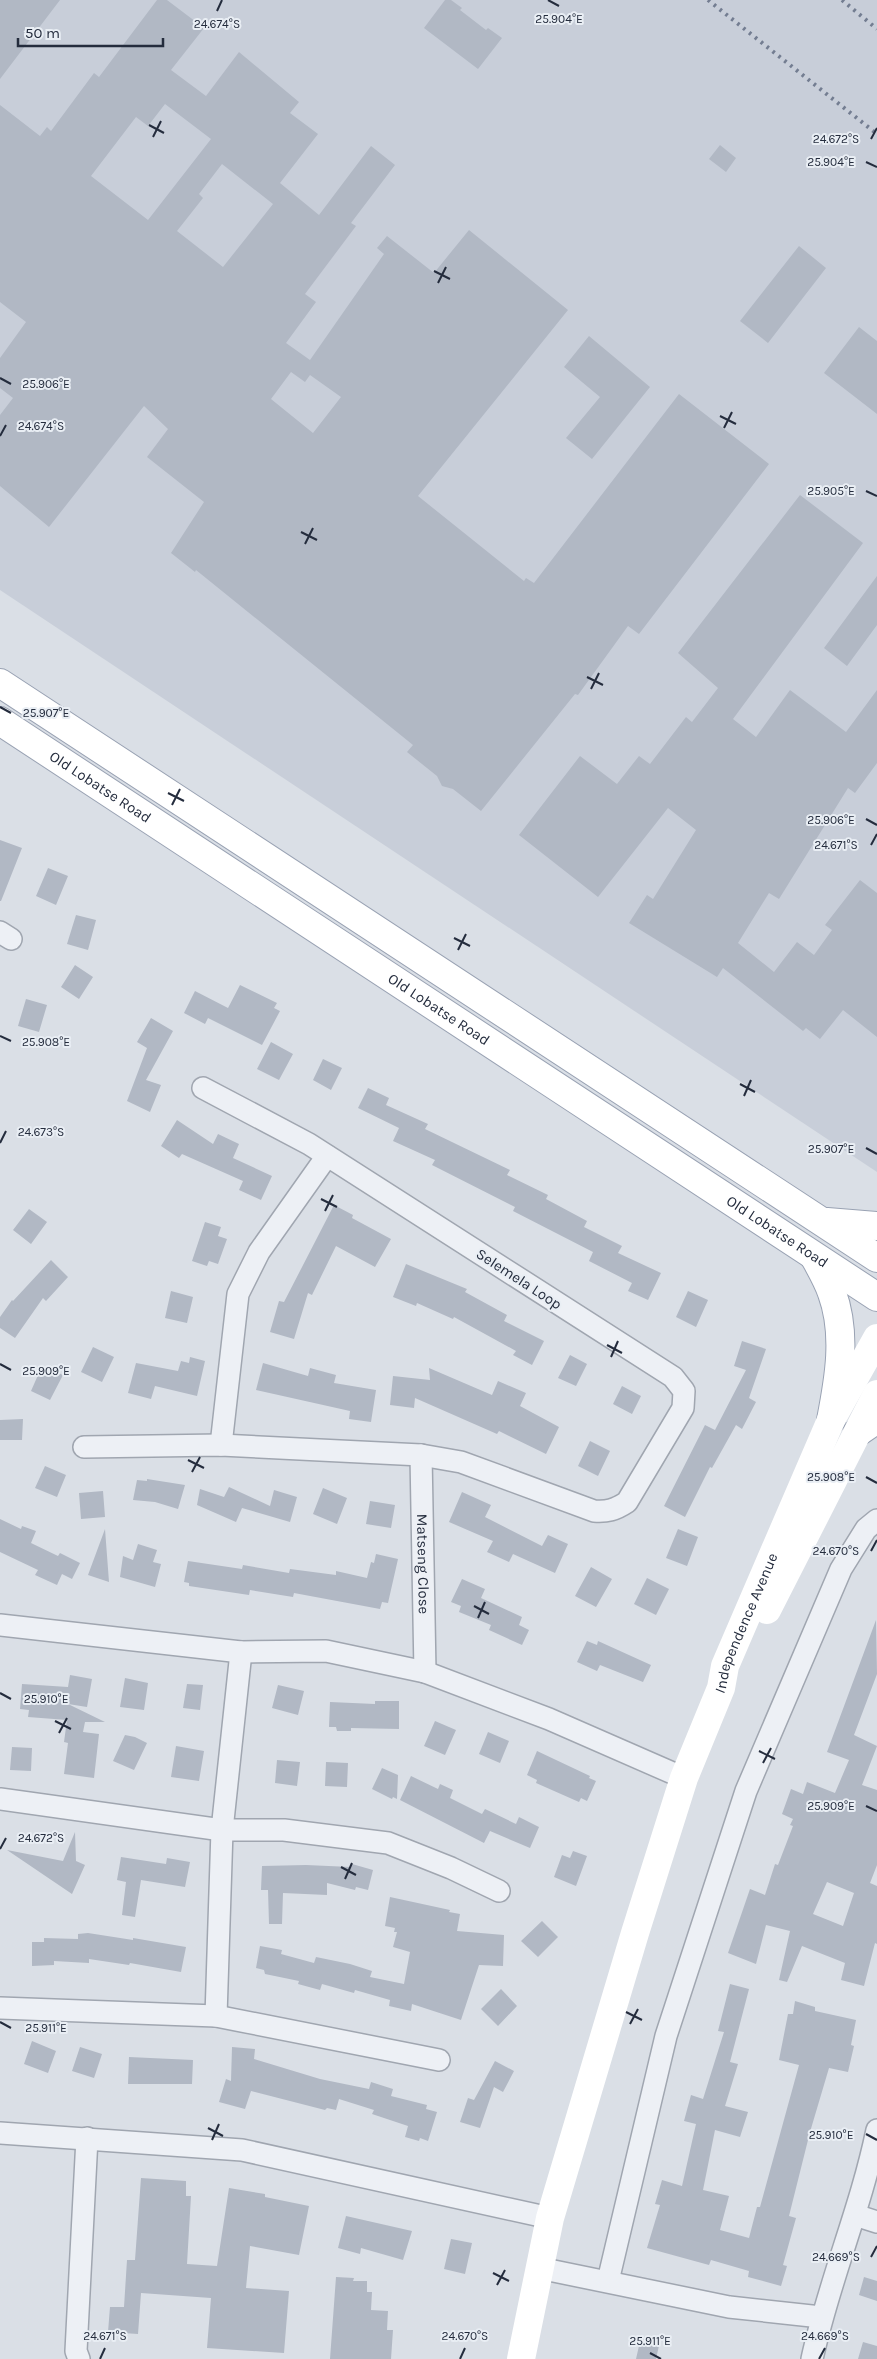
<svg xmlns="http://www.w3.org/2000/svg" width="877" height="2359" viewBox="0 0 877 2359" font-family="Karla,sans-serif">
<rect width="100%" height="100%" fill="#dadfe6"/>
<!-- built -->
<path fill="#c8ced9" d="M0 0H877V1172L0 590Z"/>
<!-- building -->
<path fill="#b1b8c4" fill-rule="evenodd" d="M0 0H60L0 79Z
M157 0H167L204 28 171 70 206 96 239 52 299 102 290 113 318 134 280 183 319 215 371 146 395 165 351 223 356 226 305 294 316 302 286 343 310 360 384 254 377 248 387 236 434 273 469 230 568 310 418 496 524 581 526 578 534 583 679 394 769 464 639 634 628 626 578 695 575 694 481 811 453 789 442 786 437 776 407 752 413 745 196 570 195 572 171 553 204 502 147 457 168 429 144 406 49 527 0 486V415L13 398 0 388V358L26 322 0 302V105L40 136 47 127 51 131 94 73 99 77ZM165 104 211 139 148 220 91 176 136 117 148 126ZM222 164 273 204 223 267 177 231 203 198 199 194ZM291 372 305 382 310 375 341 397 313 433 271 399Z
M445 0H451L462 8 460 10 486 30 488 28 502 38 478 69 424 28Z
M720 145 736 158 726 172 709 159Z
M799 246 826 268 768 343 740 321Z
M859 327 877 341V414L824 373Z
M589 336 650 387 592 459 566 438 600 397 564 367Z
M800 495 863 543 733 719 756 737 790 690 846 732 877 690V763L855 793 848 788 779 899 769 893 738 943 774 972 797 942 814 955 832 930 825 925 860 880 877 893V1037L843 1010 820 1039 806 1028 803 1031 723 968 717 977 629 923 647 895 653 899 696 830 668 808 598 897 519 835 580 756 617 784 639 756 650 764 686 717 692 722 718 688 678 653Z
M877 576V625L847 666 824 648Z
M0 840 22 848 1 901H0Z
M48 868 68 876 56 905 36 896Z
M76 915 96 920 88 950 67 944Z
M75 965 93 977 79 999 61 987Z
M240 985 277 1003 274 1008 280 1011 262 1045 208 1018 205 1024 184 1013 195 991 228 1008Z
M26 999 47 1005 39 1032 18 1026Z
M151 1018 173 1031 146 1080 161 1085 150 1112 127 1101 147 1048 137 1042Z
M271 1042 293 1054 279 1080 257 1069Z
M323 1059 342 1068 331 1090 313 1080Z
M368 1088 389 1098 386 1105 428 1124 425 1129 510 1170 507 1175 548 1195 546 1199 587 1221 584 1227 622 1246 618 1253 661 1273 648 1300 628 1291 632 1283 589 1261 593 1252 513 1211 515 1207 432 1165 435 1160 393 1141 399 1128 358 1108Z
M177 1120 213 1144 218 1134 239 1144 233 1158 272 1176 261 1200 239 1190 243 1181 182 1154 179 1158 161 1146Z
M334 1205 353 1215 352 1218 391 1239 375 1267 336 1246 312 1295 308 1293 294 1339 270 1332 279 1301 284 1302Z
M29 1209 47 1222 31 1244 13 1230Z
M205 1222 221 1227 218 1236 227 1239 218 1264 209 1261 207 1266 192 1261Z
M51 1260 68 1277 46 1301 43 1298 15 1338 0 1328V1317L12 1300 13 1301Z
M406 1264 467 1289 465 1292 507 1315 504 1321 544 1341 532 1365 513 1355 516 1351 454 1317 453 1319 417 1303 416 1306 393 1297Z
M171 1291 193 1297 187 1323 165 1318Z
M688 1291 708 1300 696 1327 676 1317Z
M742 1341 766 1349 749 1398 756 1402 742 1429 736 1425 712 1468 710 1467 685 1517 664 1506 705 1425 715 1430 746 1370 734 1366Z
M93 1347 114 1357 102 1382 81 1372Z
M570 1355 587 1364 576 1386 558 1378Z
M190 1357 205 1361 197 1396 155 1386 151 1399 128 1393 136 1363 178 1371 181 1361 189 1363Z
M263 1363 308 1376 310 1368 336 1375 334 1383 376 1390 371 1422 349 1419 350 1411 256 1390Z
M42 1366 63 1375 50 1400 31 1391Z
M429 1368 492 1395 498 1381 526 1393 520 1406 559 1427 546 1454 499 1431 497 1434 415 1398 414 1408 390 1405 393 1376 430 1380Z
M622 1386 641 1396 632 1414 613 1404Z
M23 1419 22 1440H0V1420Z
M590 1441 610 1451 598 1476 578 1466Z
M45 1466 66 1475 57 1497 35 1488Z
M147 1479 185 1485 178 1509 155 1502 133 1500 137 1480 147 1481Z
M229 1487 270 1506 274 1490 297 1497 290 1522 242 1508 236 1522 197 1505 200 1489 224 1497Z
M323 1488 347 1498 337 1524 313 1514Z
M103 1491 105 1517 81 1519 79 1493Z
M462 1492 491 1505 485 1517 542 1546 548 1535 568 1544 555 1573 513 1554 509 1562 487 1552 493 1541 449 1522Z
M370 1501 395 1505 391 1528 366 1524Z
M0 1519 21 1529 22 1526 36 1531 31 1543 58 1556 60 1553 80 1563 72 1579 62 1574 57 1585 35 1575 38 1570 0 1552Z
M105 1529 109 1582 88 1575Z
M678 1529 698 1537 687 1566 666 1558Z
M138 1544 157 1550 153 1562 161 1564 155 1587 120 1577 123 1556 133 1560Z
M376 1554 398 1559 388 1603 382 1602 380 1609 294 1593 293 1597 250 1590 249 1595 189 1586V1583L184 1582 188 1561 242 1569 243 1565 289 1573 290 1569 336 1575V1571L367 1578 371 1562 374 1563Z
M591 1567 612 1579 596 1607 575 1596Z
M647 1578 669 1589 656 1615 634 1604Z
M462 1579 485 1589 481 1598 522 1617 519 1625 529 1630 522 1645 489 1630 491 1625 459 1612 461 1606 451 1602Z
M876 1620 877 1674 854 1735 877 1746 862 1785 877 1790V1865L870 1883 877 1886V1944L875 1943 864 1986 841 1980 845 1963 802 1946 787 1982 779 1980 790 1931 766 1925 756 1964 728 1953 750 1889 765 1895 775 1864 778 1865 793 1826 790 1825 793 1819 782 1814 791 1789 803 1794 807 1782 835 1793 849 1760 827 1752ZM827 1882 854 1893 843 1926 813 1914Z
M587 1641 597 1645 598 1641 651 1665 643 1682 600 1665 597 1671 577 1662Z
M70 1675 92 1679 87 1707 68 1704 105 1722H85L83 1732 99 1734 94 1778 64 1774 68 1743 64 1742 67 1720 28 1717 29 1710 20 1709 22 1684 68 1687Z
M125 1678 148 1683 144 1710 120 1707Z
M187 1684 203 1685 200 1710 183 1708Z
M278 1685 304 1691 298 1715 272 1708Z
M375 1701H399V1729L351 1728V1731H337L336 1727H329L330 1702 375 1704Z
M435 1721 456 1730 445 1755 424 1746Z
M488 1732 509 1741 500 1763 479 1754Z
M125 1735 135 1737 147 1743 134 1770 113 1761Z
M176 1746 204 1751 199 1781 171 1777Z
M12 1747 32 1748 31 1771 10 1770Z
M537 1751 590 1776 589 1778 596 1781 587 1801 581 1798 579 1802 536 1783 537 1780 527 1775Z
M277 1760 300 1762 297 1786 275 1783Z
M326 1762 348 1763 347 1787 325 1786Z
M382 1768 398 1775 397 1799 393 1797 392 1799 372 1789Z
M411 1776 438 1789 440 1784 453 1790 450 1798 482 1814 485 1809 516 1824 519 1817 539 1827 530 1848 490 1831 484 1843 400 1800Z
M75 1832 76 1861 85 1865 72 1894 7 1850 63 1861Z
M573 1851 587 1856 576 1886 554 1877 562 1855 570 1858Z
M121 1857 166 1864 167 1858 190 1862 185 1887 141 1880 135 1917 122 1915 126 1882 117 1880Z
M352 1864 373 1870 368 1890 356 1887 355 1890 327 1883V1895L283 1893 282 1924H269L268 1890H261L262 1866 306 1865 351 1867Z
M390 1897 450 1910 449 1912 460 1914 457 1931 504 1935 503 1966 479 1965 461 2020 412 2004 411 2011 389 2006 390 2000 355 1990 354 1993 322 1984 320 1990 298 1984 299 1981 265 1974 264 1970 256 1968 260 1946 282 1950 281 1954 314 1963 316 1957 350 1964 372 1971 370 1977 404 1984 410 1952 393 1947 397 1932H394L395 1928 385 1926Z
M542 1921 558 1937 538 1957 521 1941Z
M88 1933 133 1940V1938L186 1947 181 1972 130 1963 129 1965 89 1959V1963L54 1961V1965L32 1966V1942H44V1938L78 1939V1934Z
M730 1984 749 1989 730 2062 738 2064 725 2106 748 2112 740 2137 715 2130 703 2190 729 2196 720 2230 749 2238 757 2207H760L799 2065 779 2060 788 2014H793L795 2001 815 2007V2011L856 2020 851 2045 854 2046 848 2072 829 2068 810 2132 789 2216 796 2218 783 2265 787 2266 781 2286 748 2277 749 2271 711 2260 709 2265 647 2248 660 2205 655 2204 662 2180 682 2186 696 2124 684 2121 691 2095 703 2099 724 2032 718 2031Z
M501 1989 517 2006 498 2026 481 2009Z
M32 2041 56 2051 48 2073 24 2064Z
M80 2047 102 2054 94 2078 72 2071Z
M232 2047 255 2049 254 2059 320 2079 369 2089 371 2082 393 2089 391 2096 427 2105 426 2109 437 2112 428 2141 420 2138 419 2141 405 2137 408 2126 372 2114 374 2110 339 2099 336 2110 327 2108 325 2110 251 2091 245 2109 219 2102 226 2079 231 2081Z
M129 2057 193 2060 192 2084H128Z
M495 2061 514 2071 503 2092 494 2087 480 2128 460 2122 468 2098 474 2100Z
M141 2178 186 2181V2196H191L187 2264 217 2266 229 2188 265 2194V2197L309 2206 299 2255 250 2246 246 2288 289 2291 284 2353 207 2348 211 2298 141 2293 138 2334 108 2332 110 2307H124L127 2260H135Z
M346 2216 412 2231 403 2260 361 2248 360 2254 338 2248Z
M451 2239 472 2243 465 2274 444 2269Z
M336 2277 354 2278 353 2281H367V2292H372L371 2310 388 2311 387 2330H393L391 2359H330Z
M864 2277 877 2281V2301L859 2295Z
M641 2337 660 2341 656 2359H636Z
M863 2342 877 2346V2359H858Z"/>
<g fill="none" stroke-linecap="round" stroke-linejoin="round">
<defs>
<g id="street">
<path d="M0 932 11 939"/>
<path d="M221 1445 238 1294 259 1252 327 1156"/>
<path d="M84 1447 221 1445 421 1455 461 1462 594 1511C607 1512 615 1510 627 1502L683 1408 684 1391 673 1377 309 1144 203 1088"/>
<path id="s1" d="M421 1455 425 1672"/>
<path d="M0 1625 241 1652 326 1651 425 1672 549 1719 684 1778"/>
<path d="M0 1799 222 1830H284L388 1843 451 1868 499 1891"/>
<path d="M0 2008 216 2016 439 2060"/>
<path d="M216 2016 222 1830 241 1652"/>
<path d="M0 2133 242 2150 550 2218"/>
<path d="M855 2215 877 2222"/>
<path d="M539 2268 729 2307 821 2317"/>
<path d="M608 2281 666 2036 746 1791 841 1569 866 1529 877 1520"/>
<path d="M79 2359 76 2351 87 2138"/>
<path d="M812 2359C829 2281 861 2208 877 2130"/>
</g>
<g id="primary">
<path d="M0 683 877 1258"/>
<path id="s3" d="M0 721 877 1297"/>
<path d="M827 1222 877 1226"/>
<path d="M815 1258C821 1269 828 1281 832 1293 847 1334 839 1379 831 1420"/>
<path d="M858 1432 877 1419"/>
</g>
</defs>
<!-- street casing -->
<use href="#street" stroke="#a0a6b0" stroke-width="24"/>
<!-- primary casing -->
<use href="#primary" stroke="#99a2b3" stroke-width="30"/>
<!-- street -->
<use href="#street" stroke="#edf0f5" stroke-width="21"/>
<!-- secondary -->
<g stroke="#fff" stroke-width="28">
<path d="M767 1610 877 1394"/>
<path id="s2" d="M521 2359 550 2218 635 1933 684 1778 721 1688 725 1666 831 1420 877 1338"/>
</g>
<!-- primary -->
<use href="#primary" stroke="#fff" stroke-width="28"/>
<!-- rail -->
<path stroke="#737d91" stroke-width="4" stroke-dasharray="2.5 5" stroke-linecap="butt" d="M708 0 877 134
M842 0 877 29"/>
</g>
<!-- ticks -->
<path fill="none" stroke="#242c3d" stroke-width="2" d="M548 0 559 6M217 11 222 0M149 125 164 133M153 137 161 121M871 139 877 128M866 162 877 167M434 271 450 279M438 283 446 267M0 378 11 384M720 416 736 424M724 428 732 412M0 436 6 425M866 491 877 496M301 532 317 540M305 544 313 528M587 677 603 685M591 689 599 673M0 707 11 713M168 793 184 801M172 805 180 789M866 819 877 825M871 845 877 834M454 938 470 946M458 950 466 934M0 1036 11 1041M740 1084 755 1092M744 1096 751 1080M0 1143 6 1131M866 1148 877 1154M321 1199 337 1207M325 1211 333 1195M607 1345 622 1353M611 1357 618 1341M0 1364 11 1370M188 1460 204 1468M192 1472 200 1457M866 1477 877 1483M871 1551 877 1540M474 1606 489 1614M478 1618 485 1602M0 1693 11 1699M55 1721 71 1729M59 1733 67 1718M759 1751 775 1759M763 1763 771 1748M866 1806 877 1811M0 1849 6 1838M341 1867 356 1875M345 1879 352 1863M626 2012 642 2020M0 2022 11 2028M630 2024 638 2009M208 2128 223 2136M866 2134 877 2140M212 2140 219 2124M871 2257 877 2246M493 2273 509 2281M497 2285 505 2270M650 2353 661 2359M100 2359 105 2348M460 2359 465 2348M819 2359 825 2348"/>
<g text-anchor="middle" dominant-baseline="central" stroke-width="4" stroke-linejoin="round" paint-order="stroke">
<!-- street labels -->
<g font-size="15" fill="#242c3d" stroke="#e9eef4">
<text stroke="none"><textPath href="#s3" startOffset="120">Old Lobatse Road</textPath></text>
<text stroke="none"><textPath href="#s3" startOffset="525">Old Lobatse Road</textPath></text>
<text stroke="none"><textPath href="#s3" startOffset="930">Old Lobatse Road</textPath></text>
<text transform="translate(519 1279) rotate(33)">Selemela Loop</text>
<text stroke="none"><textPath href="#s1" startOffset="109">Matseng Close</textPath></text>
<text stroke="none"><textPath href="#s2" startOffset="771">Independence Avenue</textPath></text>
</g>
</g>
<g font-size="12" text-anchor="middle" fill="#242c3d" stroke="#e9eef4" stroke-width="4" stroke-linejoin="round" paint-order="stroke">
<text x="559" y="23">25.904°E</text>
<text x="217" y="28">24.674°S</text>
<text x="836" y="143">24.672°S</text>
<text x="831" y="166">25.904°E</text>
<text x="46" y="388">25.906°E</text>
<text x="41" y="430">24.674°S</text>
<text x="831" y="495">25.905°E</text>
<text x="46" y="717">25.907°E</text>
<text x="831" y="824">25.906°E</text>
<text x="836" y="849">24.671°S</text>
<text x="46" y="1046">25.908°E</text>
<text x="41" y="1136">24.673°S</text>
<text x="831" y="1153">25.907°E</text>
<text x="46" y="1375">25.909°E</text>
<text x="831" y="1481">25.908°E</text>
<text x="836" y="1555">24.670°S</text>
<text x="46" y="1703">25.910°E</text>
<text x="831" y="1810">25.909°E</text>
<text x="41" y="1842">24.672°S</text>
<text x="46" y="2032">25.911°E</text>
<text x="831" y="2139">25.910°E</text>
<text x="836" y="2261">24.669°S</text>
<text x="105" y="2340">24.671°S</text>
<text x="465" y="2340">24.670°S</text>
<text x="825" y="2340">24.669°S</text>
<text x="650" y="2345">25.911°E</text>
</g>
<!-- scale -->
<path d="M18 38v8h145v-8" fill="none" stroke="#242c3d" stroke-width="2.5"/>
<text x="25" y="38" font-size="15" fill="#242c3d" stroke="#e9eef4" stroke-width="4" paint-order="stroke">50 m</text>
</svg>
